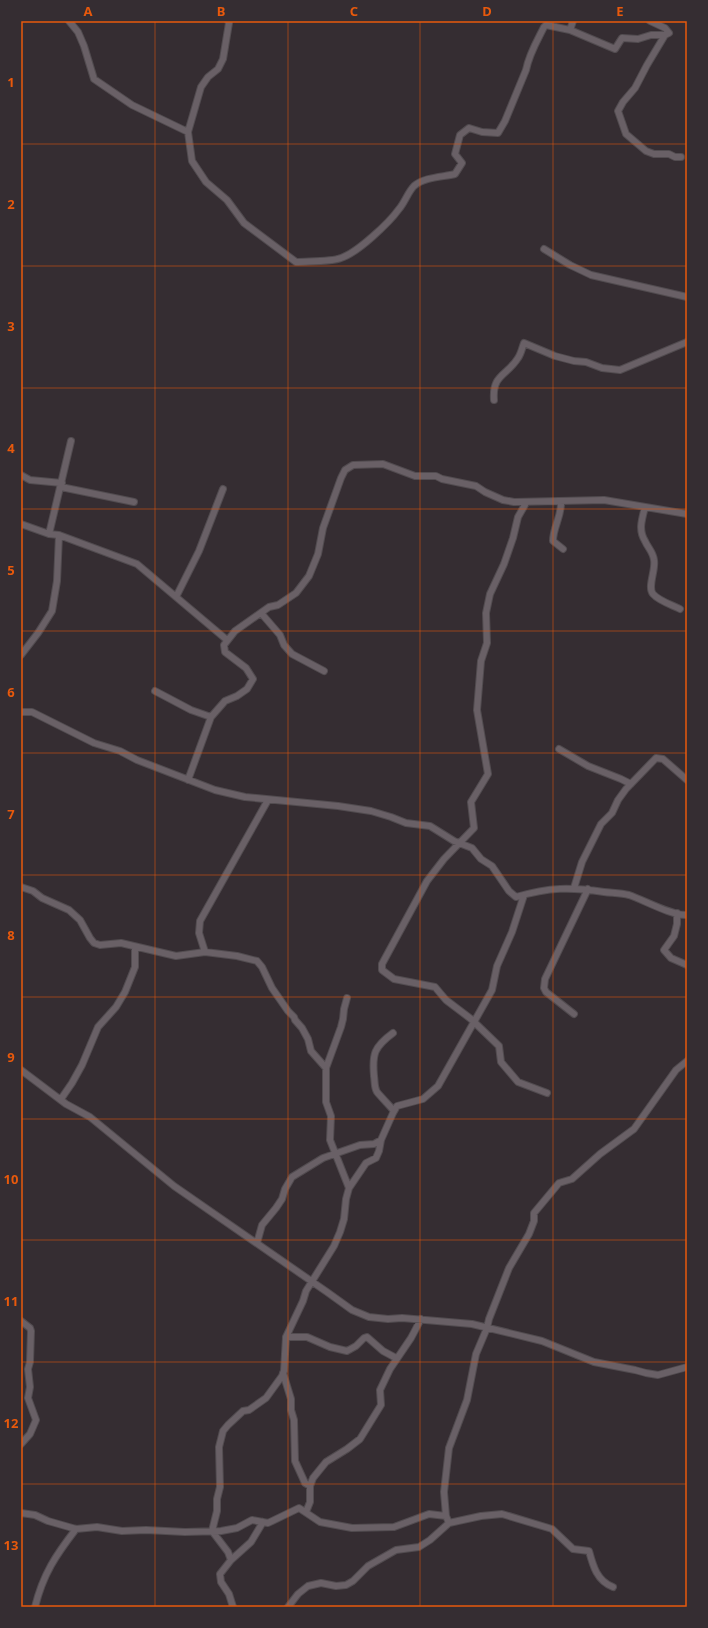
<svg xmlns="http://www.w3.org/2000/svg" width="708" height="1628" viewBox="0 0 708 1628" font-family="'Noto Sans',sans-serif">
<rect width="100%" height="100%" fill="#352d32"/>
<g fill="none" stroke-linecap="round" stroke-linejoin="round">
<defs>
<path id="minor" d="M69 21 78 32 84 46 94 79 132 105 188 132 192 161 206 182 227 200 244 223 296 262C308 261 331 262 341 258 357 253 389 223 399 209 405 202 408 192 414 186 424 177 443 177 455 174L462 163 455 154 460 135 469 128 482 132 498 133 505 121 526 70C529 54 537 41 544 27L546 25 570 30
M573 21 570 30 615 49 622 38 638 39 651 35H665
M650 21 665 28 669 33 665 35 647 65 635 88 623 102 618 111 626 134 646 151 654 154H669L675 157H681
M188 132 201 87 208 77 218 69 223 59 229 23 228 21
M544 249 570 265 591 275 687 297
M494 400C492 374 507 376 518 358 521 354 522 348 524 343L555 356 574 361 586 362 602 368 620 370 687 342
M21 475 30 480 62 483
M61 487 134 502
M561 501C562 516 553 527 553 541L563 549
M526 503 518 517 513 538 504 564 490 594 486 613 487 643 481 661 477 710 488 774 471 802 474 828 444 859 427 881 382 964V970L394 979 435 987 446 1000 471 1019 499 1046 501 1062 518 1082 547 1093
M645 507C642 519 638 530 645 541 648 548 653 552 654 560 656 570 647 587 653 594 659 601 672 605 680 609
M21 524 49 534 59 535 137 564 227 640
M49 534 71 441
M176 597 199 551 223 489
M261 613 280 635 284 645 292 654 324 671
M21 655 38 633 52 611 57 581 59 535
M155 691 191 710 211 717
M21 712H32L94 743 120 751 137 760 215 790 245 797 338 806 371 811 391 817 406 823 430 826 454 841 472 848 481 859 492 866 509 891 516 897C550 887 570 887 604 892 612 893 621 893 629 895 644 900 672 916 687 915
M559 749 588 766 621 779 631 784
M188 780 211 717 225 701 237 696 247 689 253 679 246 668 225 652 224 645 235 631 269 607 278 605 296 593 309 576 318 554 323 528 341 478 345 470 353 465 383 464 415 476H436L442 479 476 486 485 492 503 500 514 502 604 500 687 514
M21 887 33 891 42 898 69 910 80 920 90 938 94 943 100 945 121 943 176 956 205 952 237 956 257 961 262 967 272 988 288 1011 294 1017 295 1020 302 1028 308 1039 311 1051 326 1068
M574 888 582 862 601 824 612 813 618 800 626 789 656 758 663 759 687 780
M677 913V924L674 936 664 950 671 958 687 965
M205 952 199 933 200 921 268 800
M574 1014 546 992 544 988 545 979 588 889
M393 1033C374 1047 372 1054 374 1076 375 1082 374 1087 377 1092 382 1098 389 1105 394 1111
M21 1070 66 1104 90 1117 174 1186 327 1292 352 1310 369 1317 388 1319 402 1318 472 1324 542 1341 594 1362 635 1370 646 1373 658 1375 687 1367
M61 1099 72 1083 82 1065 98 1027 116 1007 125 992 135 967V947
M349 1188 366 1163 376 1158 379 1151 381 1140 393 1113 397 1106 423 1099 438 1086 492 990 497 966 512 932 524 895
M257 1243 262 1225 276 1208 282 1199 285 1189 292 1177 323 1158 360 1145 374 1144 381 1140
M21 1321 30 1328 31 1331 30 1362 28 1369 30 1387 28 1398 36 1420 30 1434 21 1444
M286 1337 303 1301 306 1291 334 1246 340 1232 344 1219 346 1199 349 1188 330 1140 331 1116 326 1102V1068L341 1027 343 1019 344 1009 347 998
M283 1373 291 1399V1410L294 1420 295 1461 305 1483 310 1486
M306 1512 310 1502V1486L313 1478 326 1462 347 1449 360 1439 381 1405 380 1390 390 1369 411 1338 421 1319
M21 1513 35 1515 48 1521 76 1529 97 1527 122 1531 146 1530 185 1532 221 1531 237 1528 252 1520 268 1523 299 1508 320 1522 352 1528 394 1527 429 1514 446 1516 449 1523
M446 1516 444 1492 449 1448 467 1400 476 1354 487 1328 489 1319 509 1268 529 1234 534 1221V1213L559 1183 572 1179 600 1154 634 1129 676 1070 687 1061
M231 1560 251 1542 263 1522
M35 1607C43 1574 56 1555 76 1529
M233 1607 229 1594 221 1582 220 1574 231 1560 228 1552 212 1531 217 1511V1499L220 1487 219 1447 223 1431 228 1425 243 1411 249 1410 266 1398 282 1376 284 1371 286 1337H307L330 1347 347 1351 356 1346 364 1338 367 1337 383 1351 396 1358
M288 1607 298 1594 308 1586 321 1583 336 1586 346 1585 353 1581 368 1566 396 1550 419 1547 430 1540 449 1523 481 1516 502 1514 552 1529 573 1549 589 1551C593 1566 597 1581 613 1587"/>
</defs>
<!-- minor casing -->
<use href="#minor" stroke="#524c50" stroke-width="8"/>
<!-- minor -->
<use href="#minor" stroke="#696066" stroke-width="6"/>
</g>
<!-- grid -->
<path fill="none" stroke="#e8590c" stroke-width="1" stroke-opacity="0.55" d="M155 21V1607M288 21V1607M420 21V1607M553 21V1607M21 144H687M21 266H687M21 388H687M21 509H687M21 631H687M21 753H687M21 875H687M21 997H687M21 1119H687M21 1240H687M21 1362H687M21 1484H687"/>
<!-- border -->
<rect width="708" height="1628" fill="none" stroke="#352d32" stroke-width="44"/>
<rect x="22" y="22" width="664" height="1584" fill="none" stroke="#e8590c" stroke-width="1.5"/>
<g font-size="13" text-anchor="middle" font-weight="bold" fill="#e8590c">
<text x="88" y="16">A</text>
<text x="221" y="16">B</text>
<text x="354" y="16">C</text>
<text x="487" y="16">D</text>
<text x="620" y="16">E</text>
<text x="11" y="87">1</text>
<text x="11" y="209">2</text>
<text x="11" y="331">3</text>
<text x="11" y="453">4</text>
<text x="11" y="575">5</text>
<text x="11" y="697">6</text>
<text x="11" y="819">7</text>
<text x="11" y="940">8</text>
<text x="11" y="1062">9</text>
<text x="11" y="1184">10</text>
<text x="11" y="1306">11</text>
<text x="11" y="1428">12</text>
<text x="11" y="1550">13</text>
</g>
</svg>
